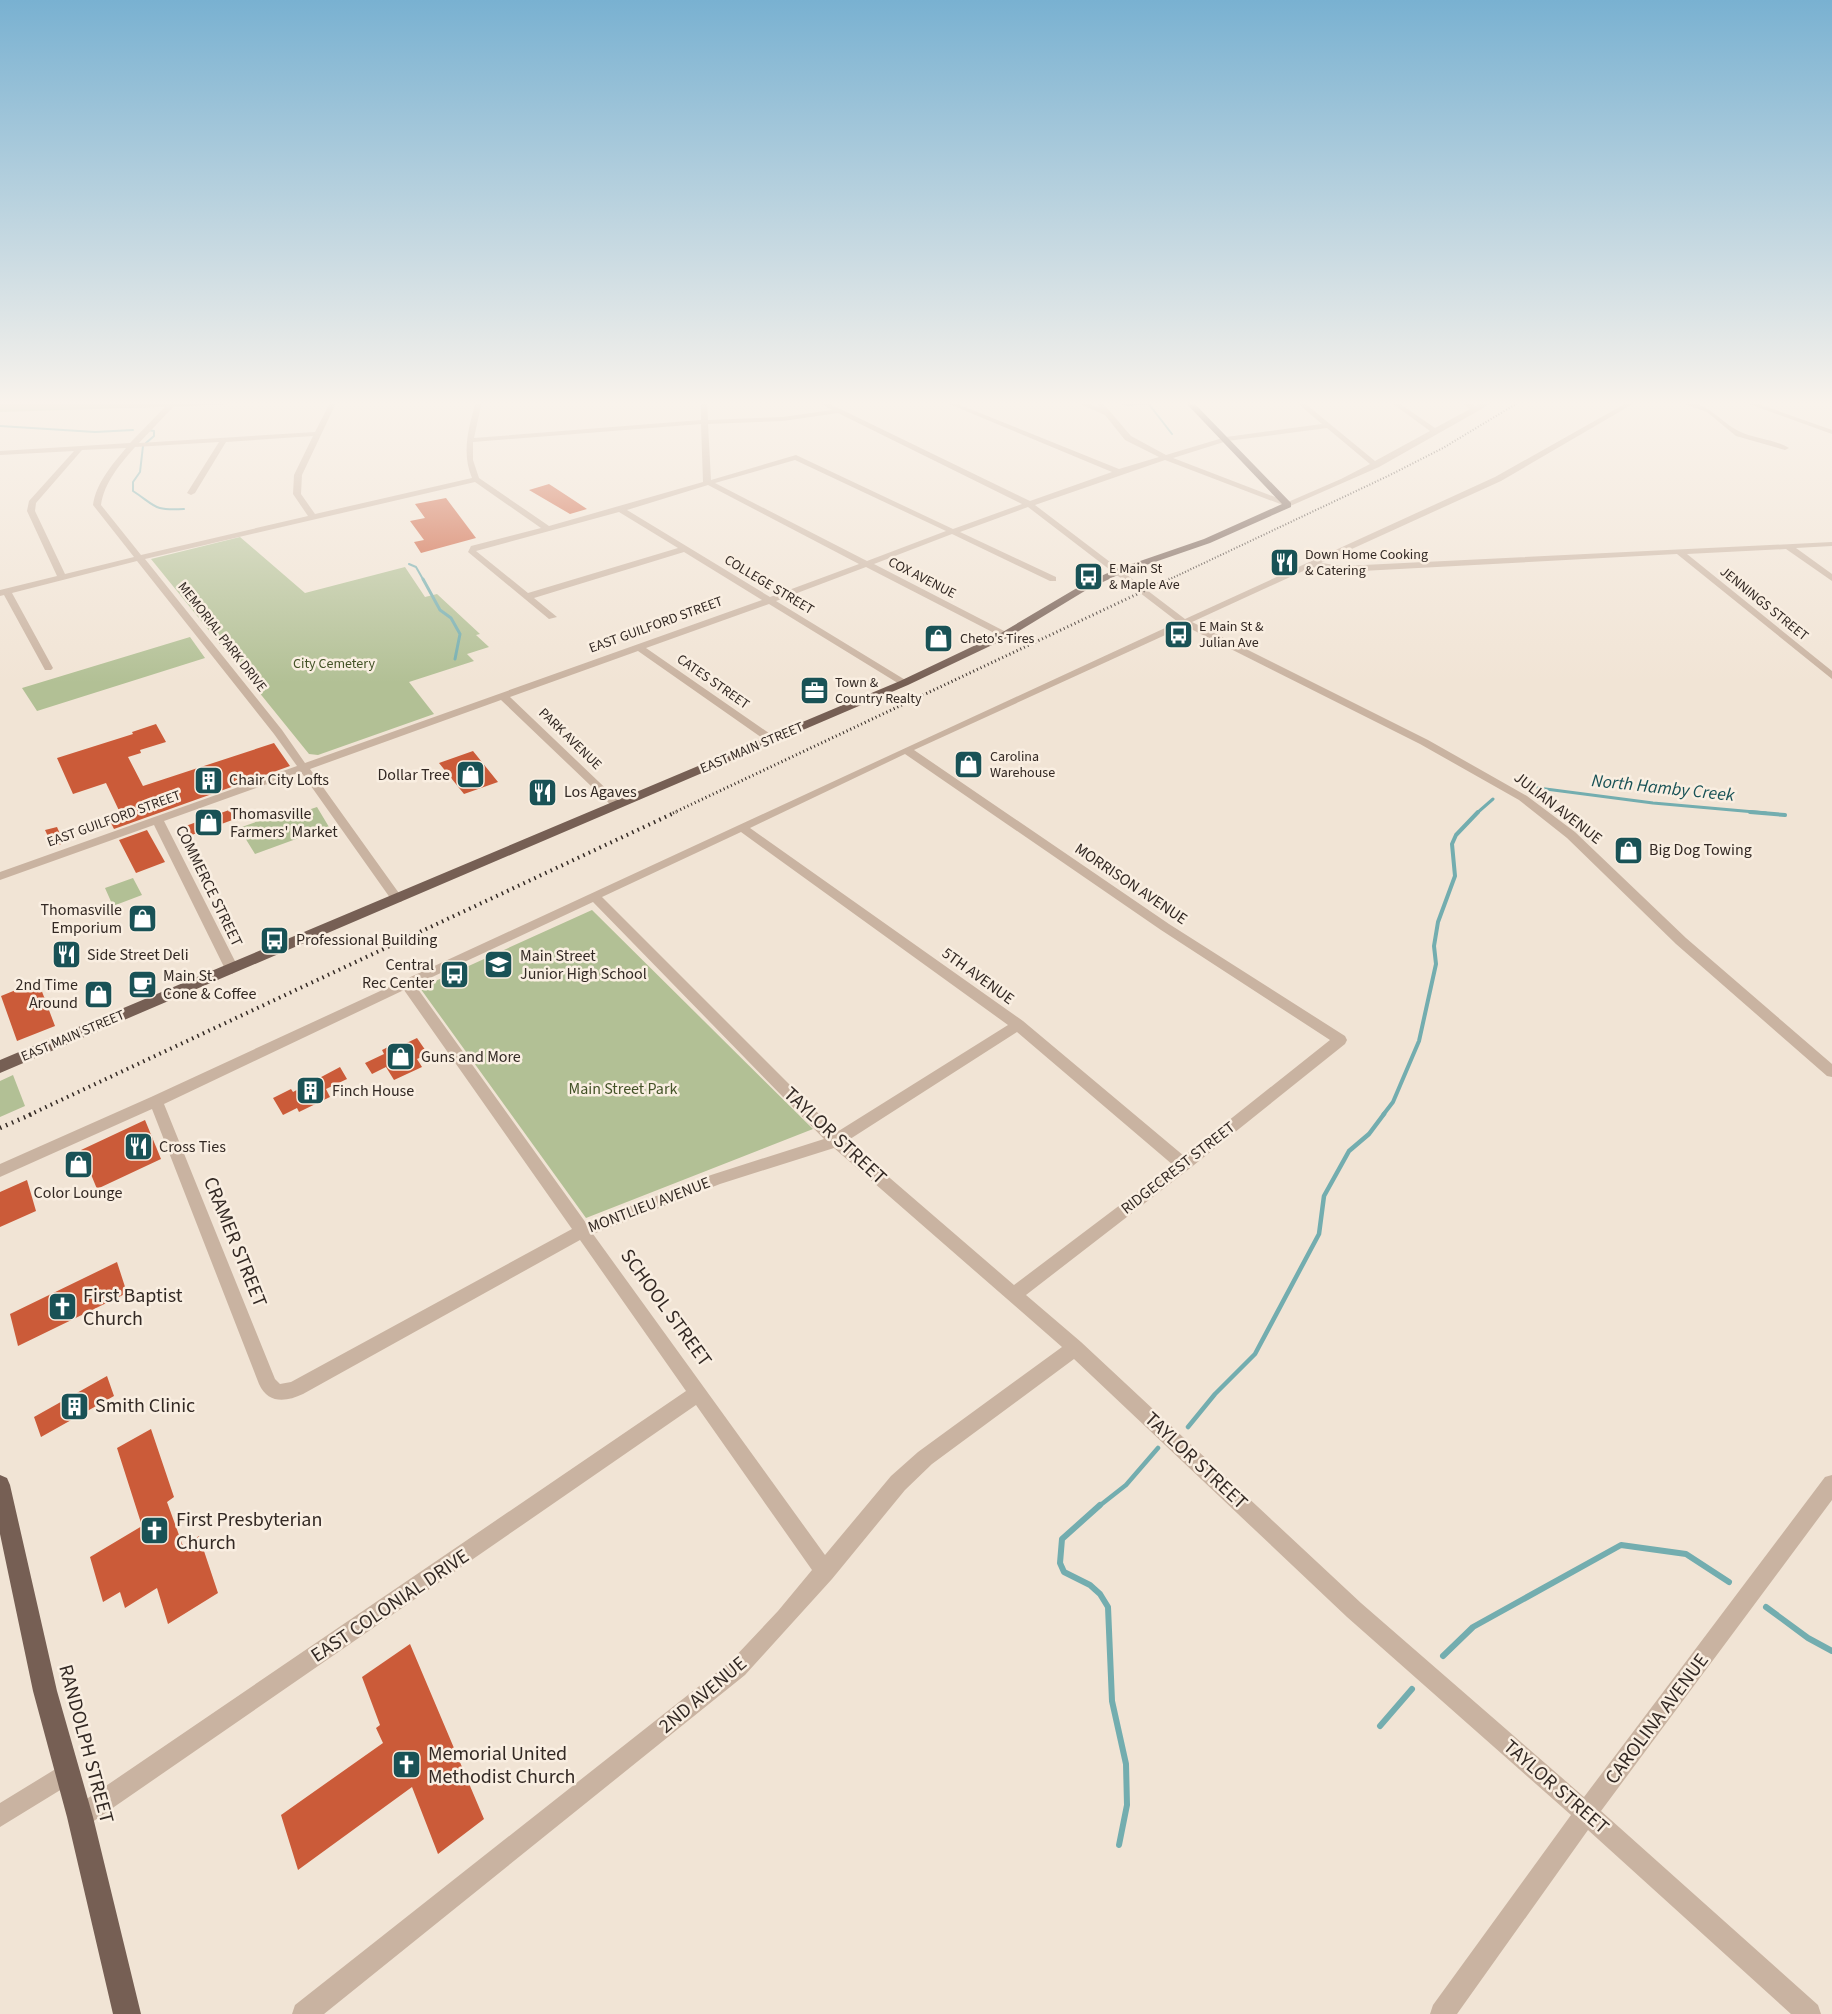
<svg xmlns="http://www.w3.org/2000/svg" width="1832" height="2014" viewBox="0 0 1832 2014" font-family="'Source Sans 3',sans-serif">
<rect width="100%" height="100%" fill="#f1e4d5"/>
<!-- green -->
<path fill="#b2c095" d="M0 401H167L160 407 0 412Z
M240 537 305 593 405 567 425 597 437 594 480 634 476 635 489 647 467 654 474 661 409 682 434 714 318 755 309 754 151 559Z
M190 637 205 658 37 711 22 688Z
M317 807 329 827 255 854 239 828 292 809 296 814Z
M133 878 142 895 113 906 105 888Z
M592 910 813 1129 586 1218 420 988Z
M13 1075 25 1106 0 1117V1081Z"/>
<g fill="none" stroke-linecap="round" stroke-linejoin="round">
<!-- stream-far4 -->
<path stroke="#73adaf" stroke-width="2" d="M1113 401 1128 405 1148 403 1172 434
M0 426 95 432 133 430
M146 443 154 436V431L148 430
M143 446 140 472 133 482V491C156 506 153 511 184 509
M409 564 416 567 424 581"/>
<!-- stream-far3 -->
<path stroke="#73adaf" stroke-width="3" d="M423 579 440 610 451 618 460 634 455 659
M1538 788 1653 803 1766 813
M1477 813 1493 799"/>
<!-- stream-far2 -->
<path stroke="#73adaf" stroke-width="4" d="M1750 812 1785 815
M1383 1115 1393 1102 1419 1041 1436 964 1434 946 1438 922 1455 876 1452 844 1456 835 1478 812"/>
<!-- stream-far1 -->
<path stroke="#73adaf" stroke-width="4.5" d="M1188 1427 1215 1394 1255 1354 1319 1234 1324 1196 1349 1151 1369 1134 1384 1114
M1098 1507 1126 1485 1158 1448"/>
<!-- stream -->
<path stroke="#73adaf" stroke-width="6" d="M1100 1505 1062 1539 1060 1563 1064 1572 1090 1585 1100 1594 1108 1607 1112 1701 1126 1764 1127 1805 1119 1845
M1766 1607 1808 1638 1832 1651
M1443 1656 1473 1627 1621 1545 1686 1554 1729 1582
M1380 1726 1412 1689"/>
</g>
<!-- building -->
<path fill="#cb5b39" d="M549 484 572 499 587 509 570 514 529 490Z
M446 498 476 538 421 553 414 542 424 540 410 521 425 518 415 504Z
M156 724 166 742 140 750 141 753 128 757 143 786 274 743 290 766 114 829 111 823 123 819 106 783 73 794 57 758 133 734 132 732Z
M473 751 498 782 464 794 439 763Z
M229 810 235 819 189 836 183 827Z
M57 827 64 843 53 847 45 830Z
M147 830 165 862 136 873 119 840Z
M38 981 55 1026 17 1041 1 996Z
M417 1038 428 1054 417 1059 422 1067 394 1080 386 1067 372 1074 365 1063 384 1054 382 1050 394 1044 396 1048Z
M340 1067 347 1079 326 1089 330 1097 299 1112 297 1108 283 1115 273 1098 291 1089 293 1092Z
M145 1120 161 1159 97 1189 81 1150Z
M27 1180 36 1211 0 1227V1192Z
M117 1262 127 1293 18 1346 10 1314Z
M107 1376 114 1396 41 1437 34 1417Z
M151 1429 174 1497 167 1502 183 1546 199 1536 218 1593 168 1624 157 1588 125 1608 120 1592 103 1602 90 1557 142 1526 117 1448Z
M410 1644 484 1819 438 1854 412 1787 298 1870 281 1815 383 1743 376 1728 380 1725 362 1677Z"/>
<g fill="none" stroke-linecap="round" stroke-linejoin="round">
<!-- minor -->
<path fill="#c9b3a1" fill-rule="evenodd" d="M101 401 122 403 252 401 249 403 173 407 139 443 315 432 331 401H337L302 475 301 494 315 514 472 478C461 452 469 427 476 401H482L474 438 701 420V401H707L708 420 783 417 832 410 822 404 826 401H834L830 404 1030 501 1112 472 942 401H950L1119 469 1159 457 1125 440 1105 415 1073 401H1082L1100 408 1095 401H1101L1131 436 1166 455 1226 437 1322 424 1295 401H1302L1375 461 1430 431 1389 401H1396L1435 428 1470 409 1460 401H1467L1475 406 1485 401H1493L1478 411 1379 467 1288 507 1165 460 1035 505 1185 619 1495 477 1630 401H1638L1501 481 1321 563 1343 566 1832 542V546L1796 548 1832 574V581L1786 549 1687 554 1832 671V679L1677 554 1343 572 1312 567 1192 622 1428 740 1527 796 1575 832 1686 938 1832 1064V1077L1827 1076 1676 944 1567 838 1519 800 1420 744 1185 626 914 750 1169 924 1345 1036 1347 1040 1345 1044 1189 1169 1026 1295 1081 1342 1361 1603 1584 1797 1825 1477 1832 1475V1500L1601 1811 1818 2005 1821 2014H1791L1588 1830 1457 2014H1430L1433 2005 1571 1815 1347 1617 1074 1359 932 1464 905 1490 832 1579 745 1675 324 2014H292L295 2005 731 1661 778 1611 812 1570 696 1405 88 1825 80 1828 72 1825 69 1817 72 1809 686 1391 580 1240 303 1394C286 1402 268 1404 259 1384L152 1109 0 1177V1164L151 1097 1178 622 1028 507 960 532 1056 577V581H1050L952 534 874 564 1008 633V637H1002L866 567 776 601 907 681V685H901L769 604 646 648 776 738V742H768L638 651 510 697 621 803V807H613L501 700 310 769 401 896 403 899 401 902H393L301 772 164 821 239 969 232 974 225 969 154 825 0 880V872L297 766 274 734 137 561 12 593 53 668 51 670H45L4 595 0 596V590L57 576 27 511 29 501 74 451 0 455V451L130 443 165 407H122ZM838 413 1022 504 953 529 796 455 711 480 708 424 783 421ZM701 424 703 482 549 526 479 478 473 460V442ZM1327 428 1370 464 1341 479 1288 502 1173 458 1227 441ZM313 436 294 475 293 494 308 516 141 555 101 505C104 483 120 464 135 447L219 442 187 493 191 495 195 493 226 442ZM126 448C112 465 96 483 93 505L134 557 65 574 35 511 36 503 82 450ZM795 460 946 531 867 561 715 483ZM475 482 541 528 471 546 468 552 549 619 557 617 534 598 684 552 762 600 305 763 282 730 145 559ZM708 485 859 564 770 597 627 510ZM619 512 678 548 528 593 476 551ZM905 754 1161 930 1330 1040 1184 1156 1023 1021 750 828ZM741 832 1008 1025 837 1132 602 897ZM593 902 824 1139 711 1175 586 1223 415 985ZM404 990 572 1229 291 1382 280 1384 275 1379 164 1104ZM1017 1032 1173 1165 1014 1285 847 1141ZM834 1148 1062 1347 918 1452 891 1476 825 1555 593 1234 720 1184Z
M1676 401C1712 401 1717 422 1743 433 1758 439 1776 440 1789 448L1785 450 1736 436 1707 412Z
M1741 401H1750L1832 430V434Z
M67 1762 75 1765 78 1773 75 1781 0 1827V1803Z"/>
<!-- major -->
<path fill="#765f54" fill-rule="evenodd" d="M1184 401H1192L1291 503V507L1210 543 1120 574 1088 589 1009 637 908 685 0 1073V1060L900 681 1001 633 1082 585 1114 570 1204 539 1282 504Z
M0 1475 7 1478 10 1485 57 1691 93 1817 141 2014H113L67 1817 33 1691 0 1534Z"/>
<!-- rail-far3 -->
<path stroke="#332924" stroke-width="2" stroke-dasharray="1 2" stroke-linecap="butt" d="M1166 581 1390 475 1443 448 1521 401"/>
<!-- rail-far2 -->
<path stroke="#332924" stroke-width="3" stroke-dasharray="1 3" stroke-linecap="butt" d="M673 813 1169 579"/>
<!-- rail-far1 -->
<path stroke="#332924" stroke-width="4" stroke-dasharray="1.5 4.5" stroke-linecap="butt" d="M29 1115 676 812"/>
<!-- rail -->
<path stroke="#332924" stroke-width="4.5" stroke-dasharray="1.5 5" stroke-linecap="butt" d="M0 1128 32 1114"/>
</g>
<!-- sky -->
<linearGradient id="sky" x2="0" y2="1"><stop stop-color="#79b1d1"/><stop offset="0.59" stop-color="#f9f3ec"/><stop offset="1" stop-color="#f9f3ec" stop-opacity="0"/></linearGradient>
<rect width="1832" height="683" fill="url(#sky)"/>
<!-- icons -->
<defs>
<symbol id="restaurant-square" viewBox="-11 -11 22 22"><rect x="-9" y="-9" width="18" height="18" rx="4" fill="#195256" stroke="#f9eee1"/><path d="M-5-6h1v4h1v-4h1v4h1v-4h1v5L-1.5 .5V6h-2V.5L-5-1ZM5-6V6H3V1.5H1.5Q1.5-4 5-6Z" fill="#fff"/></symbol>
<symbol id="bus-square" viewBox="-11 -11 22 22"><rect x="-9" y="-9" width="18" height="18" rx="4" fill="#195256" stroke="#f9eee1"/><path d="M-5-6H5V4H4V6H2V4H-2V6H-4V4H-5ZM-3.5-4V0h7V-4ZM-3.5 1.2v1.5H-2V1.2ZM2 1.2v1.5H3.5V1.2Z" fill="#fff"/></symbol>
<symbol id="shop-square" viewBox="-11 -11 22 22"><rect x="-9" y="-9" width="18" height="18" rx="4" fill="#195256" stroke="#f9eee1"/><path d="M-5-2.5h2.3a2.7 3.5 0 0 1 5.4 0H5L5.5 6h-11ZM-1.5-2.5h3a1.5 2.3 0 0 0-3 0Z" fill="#fff"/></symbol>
<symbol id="office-square" viewBox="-11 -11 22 22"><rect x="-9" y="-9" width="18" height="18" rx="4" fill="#195256" stroke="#f9eee1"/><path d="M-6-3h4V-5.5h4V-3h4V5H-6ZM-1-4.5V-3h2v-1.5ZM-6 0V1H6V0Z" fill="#fff"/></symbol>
<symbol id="building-square" viewBox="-11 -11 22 22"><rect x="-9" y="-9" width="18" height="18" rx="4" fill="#195256" stroke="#f9eee1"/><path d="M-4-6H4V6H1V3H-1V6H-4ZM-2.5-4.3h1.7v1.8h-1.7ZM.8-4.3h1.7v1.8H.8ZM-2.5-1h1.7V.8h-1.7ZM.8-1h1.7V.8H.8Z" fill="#fff"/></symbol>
<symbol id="school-square" viewBox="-11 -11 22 22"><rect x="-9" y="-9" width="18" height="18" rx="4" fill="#195256" stroke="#f9eee1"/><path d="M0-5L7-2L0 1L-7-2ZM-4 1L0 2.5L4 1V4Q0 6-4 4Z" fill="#fff"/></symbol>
<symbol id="cafe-square" viewBox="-11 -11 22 22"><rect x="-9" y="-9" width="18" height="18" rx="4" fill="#195256" stroke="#f9eee1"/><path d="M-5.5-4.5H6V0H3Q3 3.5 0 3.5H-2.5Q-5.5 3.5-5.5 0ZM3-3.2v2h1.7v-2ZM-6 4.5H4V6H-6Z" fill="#fff"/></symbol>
<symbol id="church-square" viewBox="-11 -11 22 22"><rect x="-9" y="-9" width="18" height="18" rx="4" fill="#195256" stroke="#f9eee1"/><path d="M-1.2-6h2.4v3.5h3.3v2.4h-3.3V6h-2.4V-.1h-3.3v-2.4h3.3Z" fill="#fff"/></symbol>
</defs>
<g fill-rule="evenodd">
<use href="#restaurant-square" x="1268" y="546" width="33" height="33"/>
<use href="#bus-square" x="1072" y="560" width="33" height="33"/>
<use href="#bus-square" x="1162" y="618" width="33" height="33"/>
<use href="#shop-square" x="922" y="622" width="33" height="33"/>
<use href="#office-square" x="798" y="674" width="33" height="33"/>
<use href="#shop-square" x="952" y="748" width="33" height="33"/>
<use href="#shop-square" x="454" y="758" width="33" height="33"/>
<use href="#building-square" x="192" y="764" width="33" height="33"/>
<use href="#restaurant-square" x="526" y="776" width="33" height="33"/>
<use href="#shop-square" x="192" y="806" width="33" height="33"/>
<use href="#shop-square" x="1612" y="834" width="33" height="33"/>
<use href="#shop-square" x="126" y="902" width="33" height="33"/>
<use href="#bus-square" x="258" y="924" width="33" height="33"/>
<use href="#restaurant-square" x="50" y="938" width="33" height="33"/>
<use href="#school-square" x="482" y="948" width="33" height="33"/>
<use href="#bus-square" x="438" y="958" width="33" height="33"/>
<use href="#cafe-square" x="126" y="968" width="33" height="33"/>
<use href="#shop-square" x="82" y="978" width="33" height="33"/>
<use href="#shop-square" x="384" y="1040" width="33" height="33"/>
<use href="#building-square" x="294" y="1074" width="33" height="33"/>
<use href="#restaurant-square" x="122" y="1130" width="33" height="33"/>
<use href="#shop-square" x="62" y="1148" width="33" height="33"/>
<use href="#church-square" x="46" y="1290" width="33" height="33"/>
<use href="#building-square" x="58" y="1390" width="33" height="33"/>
<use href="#church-square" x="138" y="1514" width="33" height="33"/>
<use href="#church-square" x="390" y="1748" width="33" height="33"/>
</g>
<g text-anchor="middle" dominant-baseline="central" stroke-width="5" stroke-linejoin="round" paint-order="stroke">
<!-- far-poi labels -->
<g font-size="14" fill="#332924" stroke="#f9eee1" text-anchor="start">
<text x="1305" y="555">Down Home Cooking<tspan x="1305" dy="16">&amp; Catering</tspan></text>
<text x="1109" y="569">E Main St<tspan x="1109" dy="16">&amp; Maple Ave</tspan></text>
<text x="1199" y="627">E Main St &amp;<tspan x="1199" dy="16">Julian Ave</tspan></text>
<text x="960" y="639">Cheto's Tires</text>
<text x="835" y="683">Town &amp;<tspan x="835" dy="16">Country Realty</tspan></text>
<text x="990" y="757">Carolina<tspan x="990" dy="16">Warehouse</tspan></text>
</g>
<!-- far-street labels -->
<g font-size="14" fill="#332924" stroke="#f9eee1">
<text transform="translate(922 578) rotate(27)">COX AVENUE</text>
<text transform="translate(769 585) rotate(31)">COLLEGE STREET</text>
<text transform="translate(1764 604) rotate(39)">JENNINGS STREET</text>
<text transform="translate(656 625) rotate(-20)">EAST GUILFORD STREET</text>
<text transform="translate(222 637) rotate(52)">MEMORIAL PARK DRIVE</text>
<text transform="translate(713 682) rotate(35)">CATES STREET</text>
<text transform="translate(570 739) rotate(44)">PARK AVENUE</text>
<text transform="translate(752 748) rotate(-23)">EAST MAIN STREET</text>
<text transform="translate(114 819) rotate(-20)">EAST GUILFORD STREET</text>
<text transform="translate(73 1036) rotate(-23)">EAST MAIN STREET</text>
</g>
<!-- far-park labels -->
<g font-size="14" fill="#435227" stroke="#f9eee1">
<text x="334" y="664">City Cemetery</text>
</g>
<!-- poi labels -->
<g font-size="16" fill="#332924" stroke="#f9eee1" text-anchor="start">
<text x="450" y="775" text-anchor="end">Dollar Tree</text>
<text x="229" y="780">Chair City Lofts</text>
<text x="564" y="792">Los Agaves</text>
<text x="230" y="814">Thomasville<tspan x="230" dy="18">Farmers' Market</tspan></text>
<text x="1649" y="850">Big Dog Towing</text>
<text x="122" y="910" text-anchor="end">Thomasville<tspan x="122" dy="18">Emporium</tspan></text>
<text x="296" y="940">Professional Building</text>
<text x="87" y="955">Side Street Deli</text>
<text x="520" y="956">Main Street<tspan x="520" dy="18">Junior High School</tspan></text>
<text x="434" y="965" text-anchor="end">Central<tspan x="434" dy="18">Rec Center</tspan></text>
<text x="163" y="976">Main St.<tspan x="163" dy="18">Cone &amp; Coffee</tspan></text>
<text x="78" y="985" text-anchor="end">2nd Time<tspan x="78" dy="18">Around</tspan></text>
<text x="421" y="1057">Guns and More</text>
<text x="332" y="1091">Finch House</text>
<text x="159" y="1147">Cross Ties</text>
<text x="78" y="1193" text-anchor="middle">Color Lounge</text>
</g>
<!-- street labels -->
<g font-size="16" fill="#332924" stroke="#f9eee1">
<text transform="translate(1558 808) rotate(38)">JULIAN AVENUE</text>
<text transform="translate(1131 884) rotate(34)">MORRISON AVENUE</text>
<text transform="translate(209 886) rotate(64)">COMMERCE STREET</text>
<text transform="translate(978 976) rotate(36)">5TH AVENUE</text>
<text transform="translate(1178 1168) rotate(-38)">RIDGECREST STREET</text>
<text transform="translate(649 1205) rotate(-21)">MONTLIEU AVENUE</text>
</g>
<!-- park labels -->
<g font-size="16" fill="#435227" stroke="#f9eee1">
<text x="623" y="1089">Main Street Park</text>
</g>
<!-- water labels -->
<g font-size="18" font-style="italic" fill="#195256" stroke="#f9eee1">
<text transform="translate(1663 788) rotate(6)">North Hamby Creek</text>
</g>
<!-- near-street labels -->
<g font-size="20" fill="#332924" stroke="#f9eee1">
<text transform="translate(835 1136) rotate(43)">TAYLOR STREET</text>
<text transform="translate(235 1242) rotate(68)">CRAMER STREET</text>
<text transform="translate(666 1308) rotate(54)">SCHOOL STREET</text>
<text transform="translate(1196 1461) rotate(43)">TAYLOR STREET</text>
<text transform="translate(390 1606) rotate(-34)">EAST COLONIAL DRIVE</text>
<text transform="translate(703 1695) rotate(-40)">2ND AVENUE</text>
<text transform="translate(1657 1719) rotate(-53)">CAROLINA AVENUE</text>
<text transform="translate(86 1744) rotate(75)">RANDOLPH STREET</text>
<text transform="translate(1556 1787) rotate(41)">TAYLOR STREET</text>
</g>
<!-- near-poi labels -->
<g font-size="20" fill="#332924" stroke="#f9eee1" text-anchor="start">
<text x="83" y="1296">First Baptist<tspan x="83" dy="23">Church</tspan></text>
<text x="95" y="1406">Smith Clinic</text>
<text x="176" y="1520">First Presbyterian<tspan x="176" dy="23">Church</tspan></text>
<text x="428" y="1754">Memorial United<tspan x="428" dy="23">Methodist Church</tspan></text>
</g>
</g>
</svg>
